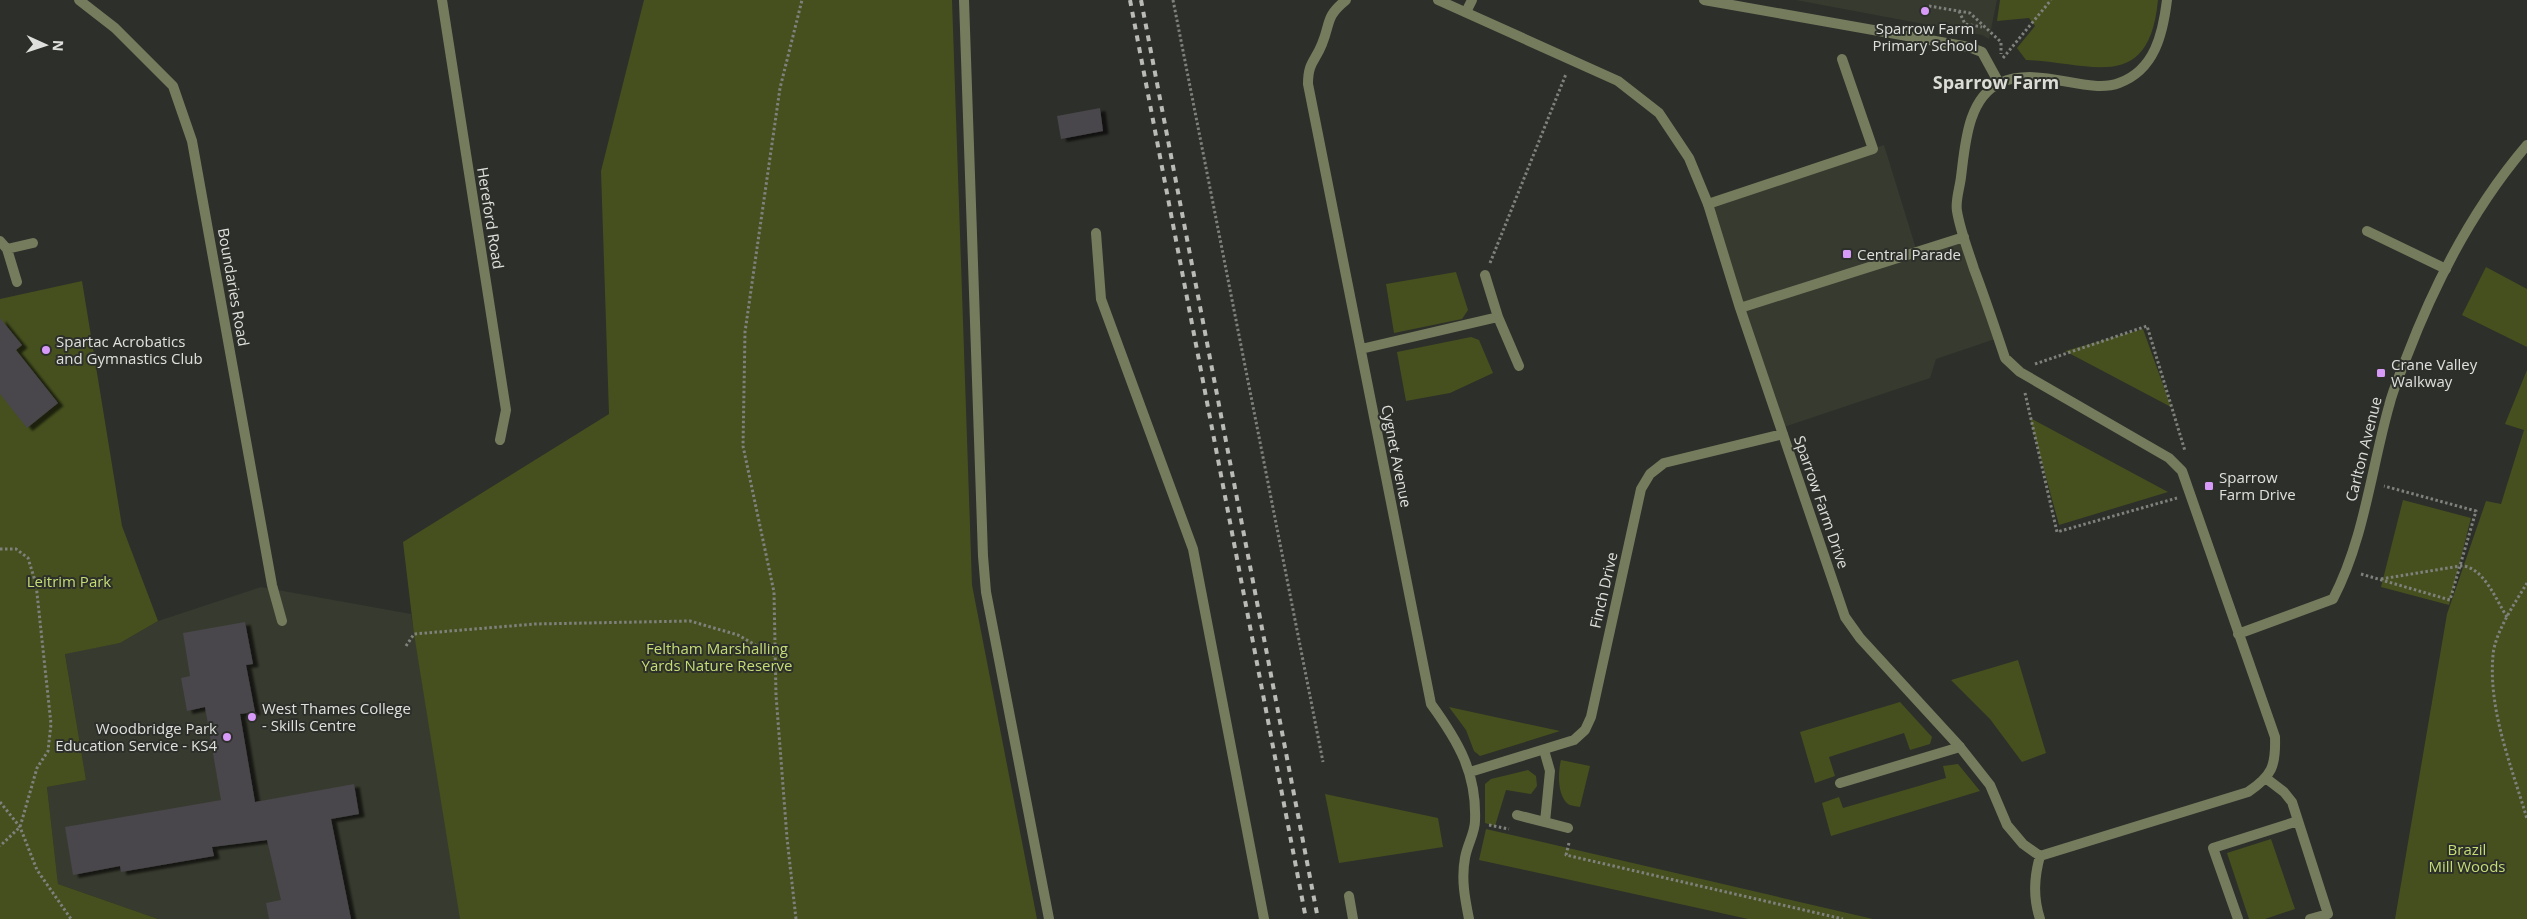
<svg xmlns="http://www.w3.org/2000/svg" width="2527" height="919" viewBox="0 0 2527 919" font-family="'Open Sans',sans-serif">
<defs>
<filter id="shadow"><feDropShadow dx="5.5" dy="3" stdDeviation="1" flood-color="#0009"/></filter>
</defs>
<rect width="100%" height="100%" fill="#2d2f2a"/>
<!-- built -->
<path fill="#373a2e" d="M1796 0H1997L1989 39 1982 35Z
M1884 145 1917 252 1964 237 1998 338 1936 359 1930 378 1781 428 1708 204Z
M261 587 411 614 461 919H158L58 884 47 787 86 780 65 653 120 643 158 621Z"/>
<!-- green -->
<path fill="#45501e" d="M644 0H952L972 585 1037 919H460L414 634 403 542 609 414 601 171Z
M2000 0H2158C2149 94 2092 63 2026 60L2017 48 2035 26 2029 18 1997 21Z
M2486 267 2527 289V347L2462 315Z
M1456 272 1468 310 1462 319 1394 333 1386 284Z
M82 281 122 526 158 621 120 643 65 654 86 780 47 787 58 884 158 919H0V299Z
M2143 329 2171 407 2065 351Z
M1471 337 1479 340 1493 373 1450 393 1406 401 1397 352Z
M2527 370V919H2395L2447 614 2486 501 2501 504 2524 430 2505 424Z
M2030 418 2168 492 2059 525Z
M2403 500 2471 518 2449 605 2381 587Z
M2018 660 2046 753 2022 762 1990 719 1951 680Z
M1900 702 1932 737 1930 744 1910 750 1904 733 1829 757 1835 776 1815 783 1800 732Z
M1449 707 1560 731 1480 756 1474 751 1466 730Z
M1561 760 1590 766 1580 807C1577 806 1571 806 1568 804 1557 795 1558 772 1561 760Z
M1958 764 1980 791 1831 836 1822 803 1839 797 1843 808 1946 778 1943 766Z
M1528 770 1536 776 1537 786 1531 794 1506 790 1495 826 1485 823V784L1491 779Z
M1325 794 1438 818 1443 847 1339 863Z
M1486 829 1873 919H1748L1479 860Z
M2271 839 2295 909 2265 919H2249L2227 853Z"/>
<!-- building -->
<path fill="#49464b" filter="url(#shadow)" d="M1100 108 1103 131 1061 139 1057 116Z
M0 318 22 345 16 350 58 403 27 428 0 394Z
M245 622 253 664 246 665 255 712 240 714 255 802 354 784 359 814 331 819 351 919H269L266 903 281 900 267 840 212 847 214 856 121 872 120 866 73 875 65 827 221 800 205 707 187 711 181 678 190 676 183 633Z"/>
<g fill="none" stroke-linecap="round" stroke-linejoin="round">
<!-- path -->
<path stroke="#7f817d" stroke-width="3" stroke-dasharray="2.5 2.5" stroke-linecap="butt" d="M1173 0 1323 762
M1929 6 1970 13 2001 42V54
M1959 11 1965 24 1982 27
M2003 58 2051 0
M1490 263 1566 74
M2035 364 2147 326 2185 451
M2025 393 2057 532 2177 498
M0 549H16L28 558 36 584 51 724 48 751 37 768 20 827 0 846
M2361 574 2450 600 2476 511 2384 486
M2381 579 2460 566C2483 565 2496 600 2507 617
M2527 583C2515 603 2495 632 2493 655 2488 711 2512 767 2527 819
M406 646 414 634 535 624 690 621 738 635 775 656
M0 802 20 827 37 870 71 919
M1489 825 1509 829
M1569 843 1566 855 1843 919
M796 919 787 838 776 695 774 592 743 446 745 332 780 88 802 0"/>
<!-- service -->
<path stroke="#747c5d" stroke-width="10" d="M964 0 983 556 986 592 1049 919
M1704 0 1969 47 1982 52 1999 83
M1466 12 1472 0
M1708 204 1873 149 1842 59
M2367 231 2446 269
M1096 233 1101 299 1193 549 1264 919
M1544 750 1550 771 1545 822
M1840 783 1960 747
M1517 815 1568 828
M1349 896 1353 919"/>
<!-- minor -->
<path stroke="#747c5d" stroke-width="10" d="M79 0 115 28 173 86 192 141 272 585 282 621
M442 0 506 410 500 440
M1346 0C1325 17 1331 22 1322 44 1315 62 1308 62 1308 84L1431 704C1458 741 1477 773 1475 821 1475 833 1467 845 1465 858 1461 879 1465 899 1469 919
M1438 0 1618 81 1659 113 1689 158 1708 204 1740 308 1845 617 1860 638 1960 747 1990 785 2007 825 2023 844 2040 856 2248 792C2272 776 2276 766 2275 737L2182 471 2169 458 2020 372 2005 358C1995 328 1985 298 1974 269 1968 250 1960 230 1957 211 1955 201 1960 187 1961 177 1965 147 1967 98 2000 83 2039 65 2087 95 2119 83 2155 70 2163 33 2167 0
M0 241 7 249 17 282
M7 249 33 243
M1485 275 1498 317
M1740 308 1964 237
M1361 349 1498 317 1519 366
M2238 634 2333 599C2364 540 2371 470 2389 406 2393 389 2401 372 2407 356 2436 280 2474 207 2527 145
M1470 772 1574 740 1585 730 1591 717 1641 489 1650 474 1664 463 1783 434
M2267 779 2284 792 2292 802 2328 914 2310 919
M2040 919C2033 897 2034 878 2040 856
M2238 919 2213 848 2298 821"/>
<!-- rail -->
<path stroke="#babbb7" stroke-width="4" stroke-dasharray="6 6" stroke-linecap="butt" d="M1130 0 1306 919
M1141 0 1318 919"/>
</g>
<!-- markers -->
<g fill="#d89af8" stroke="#2d2f2a" stroke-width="2">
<circle cx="1925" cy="11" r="5"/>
<rect x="1842" y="249" width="10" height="10" rx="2.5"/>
<circle cx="46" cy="350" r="5"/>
<rect x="2376" y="368" width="10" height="10" rx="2.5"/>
<rect x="2204" y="481" width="10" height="10" rx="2.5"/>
<circle cx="252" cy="717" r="5"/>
<circle cx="227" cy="737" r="5"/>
</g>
<g text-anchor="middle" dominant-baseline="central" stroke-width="4" stroke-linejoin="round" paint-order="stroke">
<!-- poi labels -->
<g font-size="15" fill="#dfe0dd" stroke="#2d2f2a" text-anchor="start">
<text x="1925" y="28" text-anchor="middle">Sparrow Farm<tspan x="1925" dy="17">Primary School</tspan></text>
<text x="1857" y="254">Central Parade</text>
<text x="56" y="341">Spartac Acrobatics<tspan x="56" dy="17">and Gymnastics Club</tspan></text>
<text x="2391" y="364">Crane Valley<tspan x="2391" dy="17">Walkway</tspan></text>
<text x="2219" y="477">Sparrow<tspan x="2219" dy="17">Farm Drive</tspan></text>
<text x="262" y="708">West Thames College<tspan x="262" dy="17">- Skills Centre</tspan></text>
<text x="217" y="728" text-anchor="end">Woodbridge Park<tspan x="217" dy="17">Education Service - KS4</tspan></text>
</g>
<!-- street labels -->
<g font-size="15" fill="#dfe0dd" stroke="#2d2f2a">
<text transform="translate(491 218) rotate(81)">Hereford Road</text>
<text transform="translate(234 287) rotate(80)">Boundaries Road</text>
<text transform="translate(2363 449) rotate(-76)">Carlton Avenue</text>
<text transform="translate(1397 456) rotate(79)">Cygnet Avenue</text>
<text transform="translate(1822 502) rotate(71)">Sparrow Farm Drive</text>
<text transform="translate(1603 590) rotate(-77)">Finch Drive</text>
</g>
<!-- park labels -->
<g font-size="15" fill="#c5dd75" stroke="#2d2f2a">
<text x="69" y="581">Leitrim Park</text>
<text x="717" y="648">Feltham Marshalling<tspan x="717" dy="17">Yards Nature Reserve</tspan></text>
<text x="2467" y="849">Brazil<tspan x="2467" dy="17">Mill Woods</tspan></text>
</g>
<!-- quarter labels -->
<g font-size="18" font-weight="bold" fill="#dbddd6" stroke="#2d2f2a">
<text x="1996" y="82">Sparrow Farm</text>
</g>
</g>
<!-- north arrow -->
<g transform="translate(45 45) rotate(93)" stroke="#2d2f2a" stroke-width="4" paint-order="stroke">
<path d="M0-4L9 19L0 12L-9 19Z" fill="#dfe0dd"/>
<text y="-8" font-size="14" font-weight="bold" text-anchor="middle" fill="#dfe0dd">N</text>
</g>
</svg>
